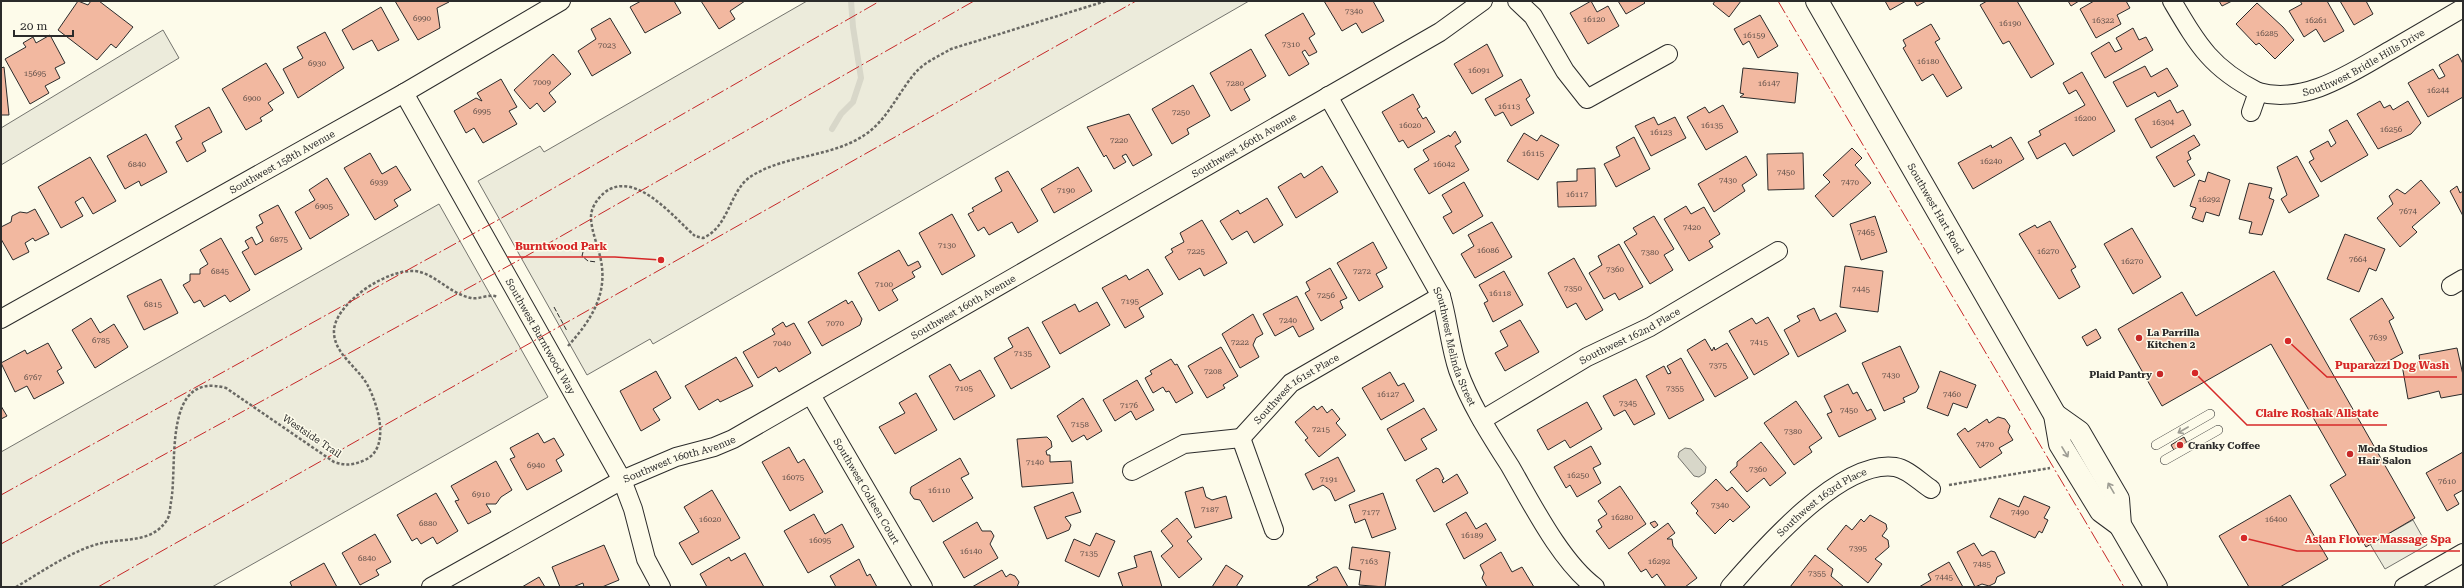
<svg xmlns="http://www.w3.org/2000/svg" width="2464" height="588" viewBox="0 0 2464 588" font-family="'Roboto Serif',serif">
<rect width="100%" height="100%" fill="#fdfbea"/>
<!-- green -->
<path fill="#ecebdb" stroke="#74746e" d="M807 1H1249L653 344 650 339 587 375 478 181 540 146 544 152Z
M163 30 179 58 1 165V128Z
M439 204 548 397 212 587H1V452Z
M2413 520 2427 545 2385 569 2370 544Z"/>
<!-- water -->
<path fill="#d8d7c9" stroke="#74746e" d="M1685 448 1691 449 1706 467 1705 473 1699 477 1694 476 1678 457 1679 452Z"/>
<g fill="none" stroke-linecap="round" stroke-linejoin="round">
<!-- stream -->
<path stroke="#d8d7c9" stroke-width="6" d="M832 129 841 114 853 102 861 78 853 27 851 1"/>
</g>
<!-- building -->
<path fill="#f2b8a0" stroke="#2b2b2b" d="M78 1 88 5 91 1H99L133 27 116 48 111 44 97 60 58 30Z
M395 1H449V2L437 8 440 28 418 40Z
M641 1H674L681 13 645 33 630 7Z
M701 1H745L730 11 735 19 719 29Z
M1324 1H1373L1384 21 1362 33 1356 23 1342 31Z
M1591 1 1597 12 1608 6 1619 26 1588 44 1570 13Z
M1618 1H1643L1645 3 1626 14Z
M1715 1H1741L1729 17 1713 4Z
M1885 1H1906L1890 10Z
M1914 1H1926L1917 6Z
M1987 1H2017L2054 64 2031 78 2009 41 2003 44 1980 5Z
M2068 1H2079L2071 6Z
M2094 1H2126L2130 8 2117 15 2121 24 2096 38 2080 9Z
M2219 1H2232L2222 6Z
M2300 1H2327L2344 31 2324 42 2316 29 2304 37 2289 11 2302 4Z
M2340 1H2366L2373 14 2354 25Z
M2257 3 2283 27 2294 40 2275 59 2259 43 2256 45 2236 24Z
M381 7 399 40 378 51 372 40 353 50 342 30Z
M1303 13 1315 34 1309 38 1317 52 1309 56 1305 50 1302 52 1309 64 1289 76 1265 35Z
M1760 15 1778 46 1758 58 1749 41 1743 45 1734 29Z
M610 18 631 53 592 76 578 51 596 39 591 29Z
M1931 24 1940 39 1935 42 1962 88 1947 97 1933 74 1922 81 1903 48 1906 46 1903 40Z
M2133 28 2139 40 2146 37 2153 50 2105 78 2091 53 2109 42 2115 52 2122 49 2116 38Z
M325 32 344 68 298 98 283 69 303 58 297 47Z
M50 35 65 63 55 68 60 78 45 86 49 93 30 104 5 59 26 47 23 43 33 37 36 43Z
M1487 44 1503 76 1472 94 1454 64Z
M1251 49 1266 76 1244 89 1250 100 1231 111 1210 73Z
M553 54 571 74 549 93 556 102 544 112 537 103 530 109 514 90Z
M2458 54 2463 64V97L2428 117 2408 83 2433 69 2439 79 2445 76 2439 65Z
M266 63 284 93 268 103 273 110 260 118 262 121 246 130 222 89Z
M2145 66 2151 77 2167 68 2178 86 2158 97 2155 92 2127 107 2113 82Z
M4 67 9 115H1V68Z
M1743 68 1798 73 1795 103 1740 97 1744 94 1740 93Z
M2082 72 2115 131 2073 156 2065 143 2037 159 2028 142 2041 135 2039 131 2085 105 2076 90 2069 94 2063 83Z
M501 79 517 107 509 111 517 124 483 143 474 128 466 133 454 111 476 98 482 101 477 93Z
M1521 79 1530 96 1526 99 1534 113 1511 126 1503 112 1495 116 1485 99Z
M1193 85 1210 116 1187 129 1189 134 1172 144 1152 109Z
M1413 94 1420 107 1417 109 1423 119 1426 117 1435 132 1408 148 1403 140 1399 142 1382 112Z
M2170 100 2177 113 2183 110 2191 125 2151 148 2135 119Z
M2380 101 2384 108 2390 105 2393 110 2408 101 2421 123 2411 134 2378 149 2357 114Z
M1723 105 1738 132 1706 150 1687 117 1705 107 1709 113Z
M209 107 222 132 202 143 206 151 187 162 176 142 182 139 175 126Z
M1129 114 1152 155 1133 166 1126 154 1122 156 1126 162 1114 169 1106 155 1104 157 1087 127Z
M1654 117 1658 125 1675 117 1686 138 1651 156 1635 126Z
M2347 120 2368 155 2321 182 2309 162 2314 159 2310 151 2328 141 2331 147 2336 143 2329 130Z
M1455 131 1461 142 1455 146 1469 170 1429 194 1414 169 1429 160 1423 150 1449 135 1450 137Z
M1524 133 1537 141 1541 135 1559 145 1538 180 1507 161Z
M146 134 167 172 141 186 139 181 125 189 107 156Z
M2194 135 2200 145 2188 152 2191 159 2187 161 2195 175 2174 187 2156 157Z
M1634 137 1650 169 1616 187 1604 164 1620 156 1616 147Z
M2011 137 2024 159 1973 189 1958 163 1991 145 1992 148Z
M1852 148 1862 158 1855 165 1871 183 1833 217 1815 196 1830 182 1823 175Z
M370 153 382 174 396 166 411 190 394 200 398 206 375 220 344 168Z
M1803 153 1804 189 1768 190 1767 154Z
M1746 156 1757 175 1742 185 1745 191 1714 212 1698 184Z
M2297 156 2319 196 2289 213 2281 199 2287 195 2277 167Z
M90 157 116 201 93 214 83 197 75 202 83 216 61 228 38 187Z
M1322 166 1338 192 1296 218 1278 187 1301 173 1304 178Z
M1078 167 1092 191 1054 213 1041 189Z
M1595 168 1596 206 1558 207 1557 182 1577 181V169Z
M1008 171 1038 221 1018 233 1012 222 989 235 984 227 978 231 968 214 974 211 972 208 1002 191 995 178Z
M2208 172 2230 180 2219 216 2206 212 2203 222 2192 218 2196 208 2190 206 2199 180 2205 182Z
M327 178 349 215 310 239 295 212 315 200 309 190Z
M2421 180 2440 203 2412 227 2417 232 2400 247 2377 218 2393 204 2389 196 2397 189 2405 194Z
M1464 182 1483 216 1453 234 1443 217 1452 212 1442 195Z
M2249 183 2272 188 2269 198 2274 200 2262 235 2249 233 2252 222 2239 219Z
M2457 186 2460 193 2463 191V216L2450 191Z
M1267 198 1283 225 1254 243 1247 231 1232 240 1220 221 1238 210 1240 214Z
M278 205 302 249 255 275 242 252 249 248 245 241 252 237 256 245 263 241 256 227 263 223 259 215Z
M1686 206 1691 214 1704 207 1720 234 1709 241 1713 247 1689 261 1664 219Z
M35 209 49 234 35 241 33 238 25 243 29 252 13 260 1 239V227L11 222 12 216 20 212 27 213Z
M952 214 975 256 942 275 919 233Z
M1654 216 1674 249 1664 255 1673 270 1650 284 1624 242 1637 234 1633 228Z
M1875 216 1887 252 1861 260 1850 224Z
M1202 220 1227 263 1204 276 1200 268 1179 280 1165 257 1173 252 1171 249 1184 242 1180 233Z
M2050 221 2076 267 2071 270 2080 287 2059 299 2019 234 2035 225 2037 228Z
M1492 222 1512 257 1475 278 1461 254 1474 246 1468 235Z
M2132 228 2161 277 2133 294 2104 244Z
M2345 234 2385 249 2376 271 2369 268 2359 292 2327 279Z
M221 238 250 290 230 302 225 295 204 307 200 300 194 303 183 285 190 281V274H200V269L208 264 200 250Z
M1373 242 1387 268 1376 274 1383 287 1359 301 1337 263Z
M1619 244 1643 287 1619 300 1615 293 1604 299 1589 273 1602 265 1598 256Z
M899 250 908 266 918 261 921 267 912 272 915 277 892 290 898 300 879 311 858 273Z
M1574 258 1603 310 1586 320 1576 303 1567 308 1548 273Z
M1845 266 1883 271 1878 312 1840 307Z
M1330 268 1347 298 1340 301 1343 308 1321 321 1305 293 1310 290 1306 282Z
M1148 269 1163 294 1139 308 1144 317 1125 328 1102 288 1126 275 1129 280Z
M1504 271 1523 305 1493 322 1484 303 1488 301 1479 285Z
M2274 271 2415 518 2366 547 2330 485 2346 475 2271 344 2162 406 2118 329 2182 292 2196 316Z
M161 279 178 313 144 330 127 296Z
M1297 296 1314 329 1299 337 1293 326 1275 336 1263 314Z
M2382 298 2394 318 2389 321 2403 353 2378 367 2350 319Z
M846 300 848 304 852 301 862 319 860 325 822 346 808 322Z
M1097 302 1110 325 1060 354 1042 322 1075 304 1079 312Z
M1814 308 1820 321 1836 313 1846 331 1798 357 1784 330 1800 321 1797 316Z
M1253 314 1263 334 1256 338 1253 345 1259 357 1240 368 1222 334Z
M1768 317 1789 354 1754 375 1729 331 1752 318 1756 324Z
M91 318 100 333 114 324 128 347 95 368 72 330Z
M1520 320 1539 352 1505 371 1495 353 1508 346 1500 331Z
M783 322 786 327 794 323 811 353 779 372 776 367 758 378 743 352 775 334 772 329Z
M1028 327 1050 367 1011 389 994 358 1013 347 1008 338Z
M2096 329 2101 338 2087 346 2082 337Z
M1705 339 1712 351 1714 347 1715 350 1727 343 1748 378 1715 397 1687 350Z
M48 343 62 368 57 371 64 383 34 399 27 386 15 392 1 363 25 350 27 354Z
M1900 346 1919 387 1916 392 1903 398 1905 402 1884 411 1862 363Z
M1221 347 1238 376 1223 385 1225 388 1207 398 1188 366Z
M2457 348 2463 375V394L2441 398 2439 391 2408 399 2402 365 2420 362 2419 355Z
M736 357 753 386 720 402 718 399 699 410 685 386Z
M1681 358 1704 400 1669 419 1646 376 1664 366 1668 374 1671 373 1667 366Z
M1171 359 1175 365 1177 364 1193 393 1176 403 1169 391 1166 392 1163 387 1153 393 1145 378 1152 374 1150 371Z
M950 364 960 381 980 370 995 396 954 420 929 376Z
M656 371 671 398 653 409 660 420 641 431 620 391Z
M1940 371 1976 385 1967 408 1953 403 1948 416 1927 408Z
M1390 372 1398 386 1404 383 1414 401 1381 420 1362 388Z
M1636 379 1655 414 1634 425 1625 410 1614 416 1603 396Z
M1137 380 1154 410 1136 420 1131 411 1115 421 1103 400Z
M1848 384 1853 394 1857 392 1867 411 1871 409 1876 419 1839 437 1827 414 1832 412 1824 396Z
M916 393 937 430 895 454 879 427 905 413 899 403Z
M1083 398 1102 431 1087 440 1084 435 1072 442 1057 416Z
M1796 401 1822 438 1809 447 1812 452 1794 465 1764 423Z
M1587 402 1602 429 1570 448 1565 440 1548 450 1537 430Z
M1 406 7 416 1 419Z
M1314 406 1317 410 1322 406 1327 413 1332 409 1340 419 1336 423 1346 435 1319 457 1305 440 1308 438 1295 422Z
M1424 408 1437 430 1421 439 1427 449 1405 461 1387 429Z
M1998 417 2005 419 2010 426 2008 432 2013 440 1999 448 2002 453 1980 468 1957 434 1965 428 1968 432 1987 419 1989 423Z
M538 433 544 443 554 438 564 455 556 460 562 471 527 490 510 459 515 457 510 448Z
M1047 437 1051 441 1052 447 1046 451 1047 455H1050V462L1071 461 1073 483 1022 487 1017 439Z
M2184 437 2188 445 2175 452 2171 445Z
M1761 442 1786 473 1770 486 1764 478 1747 492 1730 472 1737 466V462Z
M1591 446 1601 464 1593 468 1601 483 1577 497 1570 485 1566 488 1554 467Z
M789 447 798 463 804 459 823 492 790 511 762 462Z
M2463 452V490L2454 495 2459 504 2447 511 2426 473Z
M1338 457 1355 491 1335 501 1330 490 1323 485 1313 490 1305 474Z
M960 458 969 474 961 478 973 498 933 522 920 500 914 499 910 493 911 487Z
M496 461 512 490 501 497 496 504H486L491 512 468 524 455 501 459 500 451 486Z
M1436 468 1439 469 1444 479 1442 480 1443 483 1457 474 1468 493 1434 512 1416 480Z
M1716 479 1727 491 1732 487 1750 507 1733 522 1730 519 1715 534 1696 513 1698 511 1691 503Z
M1620 486 1646 524 1609 549 1596 531 1602 527 1598 520 1607 514 1598 501Z
M1203 487 1206 497 1212 500 1226 496 1232 518 1195 528 1185 492Z
M712 490 740 538 692 565 679 543 699 532 684 507Z
M1073 492 1081 512 1065 517 1071 525 1069 530 1047 539 1034 507Z
M436 493 458 531 437 544 433 537 421 544 417 538 412 541 397 515Z
M1383 493 1396 529 1372 538 1365 519 1355 523 1349 505Z
M2290 495 2328 559 2280 587H2249L2219 536Z
M2024 496 2050 507 2044 518 2048 520 2042 533 2039 531 2035 538 1990 517 1999 498 2019 507Z
M1466 512 1476 529 1486 523 1496 540 1464 559 1446 524Z
M814 514 825 534 842 524 854 547 808 573 784 531Z
M1870 515 1886 524 1887 529 1882 536 1888 540 1889 547 1875 559 1882 564 1868 583 1827 549 1846 525 1852 530 1861 519 1864 522Z
M1177 518 1192 537 1187 541 1202 559 1179 578 1161 556 1173 546 1161 531Z
M1655 521 1658 525 1654 528 1650 523Z
M977 522 982 531H991L994 536 990 544 998 558 964 578 943 542Z
M1668 523 1675 533 1667 539H1672L1673 546 1697 578 1685 587H1666L1657 574 1652 578 1646 569 1641 572 1628 553Z
M1096 533 1115 541 1099 577 1065 561 1074 539 1090 546Z
M375 534 391 562 376 570 379 575 360 585 342 553Z
M1974 543 1982 556 1991 551 1995 552 2005 573 1997 577 1995 583 1989 586 1982 584 1975 587 1957 552Z
M604 545 619 580 602 587H584L583 583 573 587H560L552 567Z
M1352 547 1390 552 1385 587 1359 585 1361 571 1349 569Z
M1151 551 1162 587H1123L1118 573 1137 567 1134 556Z
M1501 552 1512 572 1522 567 1534 587H1487L1482 578 1484 573 1480 565Z
M745 553 764 587H707L700 574 729 557 731 561Z
M1815 555 1833 569 1831 576 1844 587H1790Z
M859 559 867 576 870 574 877 587H836L830 576Z
M1949 562 1963 587H1919L1931 580 1928 574Z
M324 563 337 587H292L290 582Z
M1226 565 1243 576 1236 587H1212Z
M1334 567H1337L1348 587H1306L1318 580 1316 577Z
M1002 570 1006 577 1010 574 1015 576 1019 582 1017 587H972Z
M539 577 545 587H522Z"/>
<g fill="none" stroke-linecap="round" stroke-linejoin="round">
<defs>
<path id="lane" d="M2156 445 2210 414
M2165 460 2218 430"/>
<g id="street">
<path d="M1517 1 1533 16 1565 71 1587 99 1668 54"/>
<path d="M2172 1C2198 45 2211 68 2258 92L2251 112"/>
<path id="s1" d="M2258 92C2306 105 2352 72 2391 50 2415 36 2439 22 2463 8"/>
<path id="s2" d="M404 93 622 480 633 509 646 559 661 587"/>
<path id="s3" d="M1328 96 1441 296C1448 320 1450 346 1458 370 1470 404 1491 436 1510 466 1532 504 1561 562 1595 587"/>
<path d="M2451 286 2463 279"/>
<path id="s4" d="M1 319 404 93 561 1"/>
<path id="s5" d="M811 395 923 587"/>
<path id="s6" d="M1482 420 1587 357 1650 327 1778 251"/>
<path id="s7" d="M1241 438 1291 383 1441 296"/>
<path d="M1241 438 1274 530"/>
<path d="M1132 471 1184 444 1241 438"/>
<path id="s8" d="M431 587 622 480 676 457 714 447 733 439 1440 32 1483 1"/>
<path id="s9" d="M1730 587C1762 550 1841 459 1895 467 1908 469 1920 482 1931 489"/>
<path d="M2404 587 2463 553"/>
</g>
<g id="secondary">
<path id="s10" d="M1817 1 2055 415 2060 444 2101 511 2120 525"/>
<path d="M2055 415 2079 432 2118 499 2120 525 2156 587"/>
</g>
</defs>
<!-- lane casing -->
<use href="#lane" stroke="#2b2b2b" stroke-width="10"/>
<!-- street casing -->
<use href="#street" stroke="#2b2b2b" stroke-width="20"/>
<!-- secondary casing -->
<use href="#secondary" stroke="#2b2b2b" stroke-width="24"/>
<!-- path -->
<path stroke="#6a6964" stroke-width="2.5" stroke-dasharray="3 2" stroke-linecap="butt" d="M568 346C592 319 609 293 600 256 597 244 591 229 591 217 591 208 597 199 604 193 635 168 674 218 695 236L703 238C729 227 729 192 750 177 785 154 832 158 866 134 888 119 899 91 916 72 925 62 939 56 951 49L1106 1
M1949 485 2050 468
M16 587C40 573 74 549 102 543 126 538 152 543 167 520 170 515 170 508 171 502 178 465 162 370 226 388L334 462C346 466 354 465 365 460 391 448 378 405 368 386 359 368 335 355 334 333 332 304 392 264 420 272 438 277 451 294 471 298 479 300 490 293 497 297"/>
<!-- lane -->
<use href="#lane" stroke="#fdfbea" stroke-width="9"/>
<!-- street -->
<use href="#street" stroke="#fdfbea" stroke-width="18"/>
<!-- secondary -->
<use href="#secondary" stroke="#fdfbea" stroke-width="22"/>
<!-- fence -->
<path stroke="#2b2b2b" stroke-width="1" stroke-dasharray="5 2" stroke-linecap="butt" d="M593 244 584 248 582 256 588 261 597 262
M554 307 567 331"/>
<!-- power -->
<path stroke="#c62828" stroke-width="1" stroke-dasharray="14 3 2 3" stroke-linecap="butt" d="M1778 1 2124 587
M1 495 498 220 880 1
M1 544 521 259 974 1
M98 587 1136 1"/>
</g>
<!-- one-way arrows -->
<defs><path id="oneway-shaft" d="M-6 0H5M1.5-3L5.5 0L1.5 3" fill="none" stroke-width="1.6" stroke-linecap="round" stroke-linejoin="round"/></defs>
<g stroke="#9e9d94">
<use href="#oneway-shaft" transform="translate(2183 430) rotate(150)"/>
<use href="#oneway-shaft" transform="translate(2065 452) rotate(59)"/>
<use href="#oneway-shaft" transform="translate(2111 488) rotate(-120)"/>
</g>
<!-- markers -->
<g fill="#c62828" stroke="#fdfbea" stroke-width="1.5">
<circle cx="2139" cy="338" r="4"/>
<circle cx="2160" cy="374" r="4"/>
<circle cx="2180" cy="445" r="4"/>
<circle cx="2350" cy="454" r="4"/>
</g>
<g text-anchor="middle" dominant-baseline="central" stroke-width="3" stroke-linejoin="round" paint-order="stroke">
<!-- number labels -->
<g font-size="8" fill="#5d4e48">
<text x="1354" y="11">7340</text>
<text x="422" y="18">6990</text>
<text x="1594" y="19">16120</text>
<text x="2103" y="20">16322</text>
<text x="2316" y="20">16261</text>
<text x="2010" y="23">16190</text>
<text x="2267" y="33">16285</text>
<text x="1754" y="35">16159</text>
<text x="1291" y="44">7310</text>
<text x="607" y="45">7023</text>
<text x="1928" y="61">16180</text>
<text x="317" y="63">6930</text>
<text x="1479" y="70">16091</text>
<text x="35" y="73">15695</text>
<text x="542" y="82">7009</text>
<text x="1235" y="83">7280</text>
<text x="1769" y="83">16147</text>
<text x="2438" y="90">16244</text>
<text x="252" y="98">6900</text>
<text x="1509" y="106">16113</text>
<text x="482" y="111">6995</text>
<text x="1181" y="112">7250</text>
<text x="2085" y="118">16200</text>
<text x="2163" y="122">16304</text>
<text x="1410" y="125">16020</text>
<text x="1712" y="125">16135</text>
<text x="2391" y="129">16256</text>
<text x="1661" y="132">16123</text>
<text x="1119" y="140">7220</text>
<text x="1533" y="153">16115</text>
<text x="1991" y="161">16240</text>
<text x="137" y="164">6840</text>
<text x="1444" y="164">16042</text>
<text x="1786" y="172">7450</text>
<text x="1728" y="180">7430</text>
<text x="379" y="182">6939</text>
<text x="1850" y="182">7470</text>
<text x="1066" y="190">7190</text>
<text x="1577" y="194">16117</text>
<text x="2209" y="199">16292</text>
<text x="324" y="206">6905</text>
<text x="2408" y="211">7674</text>
<text x="1692" y="227">7420</text>
<text x="1866" y="232">7465</text>
<text x="279" y="239">6875</text>
<text x="947" y="245">7130</text>
<text x="1488" y="250">16086</text>
<text x="1196" y="251">7225</text>
<text x="2048" y="251">16270</text>
<text x="1650" y="252">7380</text>
<text x="2358" y="259">7664</text>
<text x="2132" y="261">16270</text>
<text x="1615" y="269">7360</text>
<text x="220" y="271">6845</text>
<text x="1362" y="271">7272</text>
<text x="884" y="284">7100</text>
<text x="1573" y="288">7350</text>
<text x="1861" y="289">7445</text>
<text x="1500" y="293">16118</text>
<text x="1326" y="295">7256</text>
<text x="1130" y="301">7195</text>
<text x="153" y="304">6815</text>
<text x="1288" y="320">7240</text>
<text x="835" y="323">7070</text>
<text x="2378" y="337">7639</text>
<text x="101" y="340">6785</text>
<text x="1240" y="342">7222</text>
<text x="1759" y="342">7415</text>
<text x="782" y="343">7040</text>
<text x="1023" y="353">7135</text>
<text x="1718" y="365">7375</text>
<text x="1213" y="371">7208</text>
<text x="1891" y="375">7430</text>
<text x="33" y="377">6767</text>
<text x="964" y="388">7105</text>
<text x="1675" y="388">7355</text>
<text x="1388" y="394">16127</text>
<text x="1952" y="394">7460</text>
<text x="1628" y="403">7345</text>
<text x="1129" y="405">7176</text>
<text x="1849" y="410">7450</text>
<text x="1080" y="424">7158</text>
<text x="1321" y="429">7215</text>
<text x="1793" y="431">7380</text>
<text x="1985" y="444">7470</text>
<text x="1035" y="462">7140</text>
<text x="536" y="465">6940</text>
<text x="1758" y="469">7360</text>
<text x="1578" y="475">16250</text>
<text x="793" y="477">16075</text>
<text x="1329" y="479">7191</text>
<text x="2447" y="481">7610</text>
<text x="939" y="490">16110</text>
<text x="481" y="494">6910</text>
<text x="1720" y="505">7340</text>
<text x="1210" y="509">7187</text>
<text x="1371" y="512">7177</text>
<text x="2020" y="512">7490</text>
<text x="1622" y="517">16280</text>
<text x="710" y="519">16020</text>
<text x="2276" y="519">16400</text>
<text x="428" y="523">6880</text>
<text x="1472" y="535">16189</text>
<text x="820" y="540">16095</text>
<text x="1858" y="548">7395</text>
<text x="971" y="551">16140</text>
<text x="1089" y="553">7135</text>
<text x="367" y="558">6840</text>
<text x="1369" y="561">7163</text>
<text x="1659" y="561">16292</text>
<text x="1982" y="564">7485</text>
<text x="1817" y="573">7355</text>
<text x="1944" y="577">7445</text>
</g>
<!-- street labels -->
<g font-size="10" fill="#2b2b2b" stroke="#fdfbea">
<text stroke="none"><textPath href="#s1" startOffset="113">Southwest Bridle Hills Drive</textPath></text>
<text stroke="none"><textPath href="#s8" startOffset="927">Southwest 160th Avenue</textPath></text>
<text stroke="none"><textPath href="#s4" startOffset="322">Southwest 158th Avenue</textPath></text>
<text stroke="none"><textPath href="#s10" startOffset="239">Southwest Hart Road</textPath></text>
<text stroke="none"><textPath href="#s8" startOffset="603">Southwest 160th Avenue</textPath></text>
<text stroke="none"><textPath href="#s6" startOffset="170">Southwest 162nd Place</textPath></text>
<text stroke="none"><textPath href="#s2" startOffset="279">Southwest Burntwood Way</textPath></text>
<text stroke="none"><textPath href="#s3" startOffset="282">Southwest Melinda Street</textPath></text>
<text stroke="none"><textPath href="#s7" startOffset="75">Southwest 161st Place</textPath></text>
<text transform="translate(312 436) rotate(34)">Westside Trail</text>
<text stroke="none"><textPath href="#s8" startOffset="280">Southwest 160th Avenue</textPath></text>
<text stroke="none"><textPath href="#s5" startOffset="111">Southwest Colleen Court</textPath></text>
<text stroke="none"><textPath href="#s9" startOffset="126">Southwest 163rd Place</textPath></text>
</g>
<!-- poi labels -->
<g font-size="10" font-weight="bold" fill="#2b2b2b" stroke="#fdfbea" text-anchor="start">
<text x="2147" y="332">La Parrilla<tspan x="2147" dy="12">Kitchen 2</tspan></text>
<text x="2152" y="374" text-anchor="end">Plaid Pantry</text>
<text x="2188" y="445">Cranky Coffee</text>
<text x="2358" y="448">Moda Studios<tspan x="2358" dy="12">Hair Salon</tspan></text>
</g>
</g>
<!-- callouts -->
<path fill="none" stroke="#d62828" stroke-width="1.5" d="M661 260L615 257H507M2288 341L2327 377H2457M2195 373L2247 425H2387M2244 538L2297 551H2460"/>
<g fill="#d62828" stroke="#fdfbea" stroke-width="1.5">
<circle cx="661" cy="260" r="4"/>
<circle cx="2288" cy="341" r="4"/>
<circle cx="2195" cy="373" r="4"/>
<circle cx="2244" cy="538" r="4"/>
</g>
<g font-size="11" text-anchor="middle" font-weight="bold" fill="#d62828" stroke="#fdfbea" stroke-width="3" stroke-linejoin="round" paint-order="stroke">
<text x="561" y="250">Burntwood Park</text>
<text x="2392" y="369">Puparazzi Dog Wash</text>
<text x="2317" y="417">Claire Roshak Allstate</text>
<text x="2378" y="543">Asian Flower Massage Spa</text>
</g>
<!-- border -->
<rect width="2464" height="588" fill="none" stroke="#2b2b2b" stroke-width="4"/>
<!-- scale -->
<path d="M14 30v6h59v-6" fill="none" stroke="#2b2b2b" stroke-width="2"/>
<text x="20" y="30" font-size="12" fill="#2b2b2b" stroke="#fdfbea" stroke-width="3" paint-order="stroke">20 m</text>
</svg>
